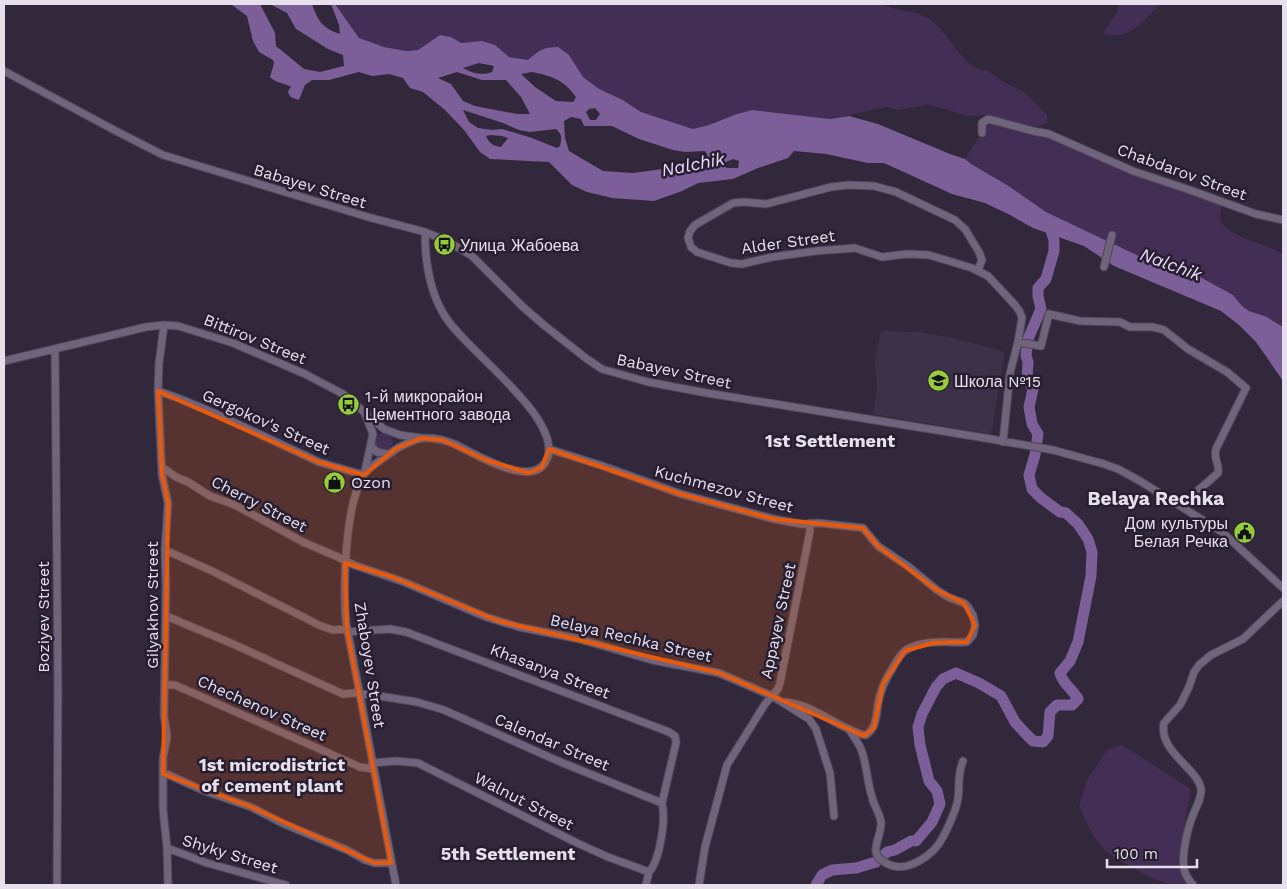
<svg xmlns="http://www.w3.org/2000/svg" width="1287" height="889" viewBox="0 0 1287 889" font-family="'Work Sans',sans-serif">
<rect width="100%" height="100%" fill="#32283b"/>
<!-- built -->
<path fill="#3d3149" d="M881 331 921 332 962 340 1005 352 991 434 873 414 877 387 875 358Z"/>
<!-- green -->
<path fill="#432f55" d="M335 4H882C894 11 913 10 926 17 950 31 960 69 988 71L1002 81 1024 92 1047 115V123L1039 126H1031L1004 122 985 115 968 116 928 104 906 109 897 110 886 107 830 119 794 115H734L709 125 693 129 641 112 621 99 599 89 583 77 569 55 536 52 528 60 509 57 495 45 482 41 461 43 451 37 440 35 418 50 406 51 384 47 359 38Z
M1119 4H1161C1145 19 1128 43 1103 33L1117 13Z
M986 120 1033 131 1223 202C1221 208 1219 215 1221 221 1229 238 1268 244 1283 254V327L1267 317 1249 311 1242 306 1233 295 1200 277 1143 258 1046 212 1007 185 971 164 965 159 982 133Z
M375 442a9 9 0 1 1 18 0a9 9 0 1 1-18 0Z
M1122 745 1191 789 1179 856 1180 869 1186 885H1171L1149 877 1106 852 1091 832 1079 806 1087 780 1108 749Z"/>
<!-- water -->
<path fill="#7c5e98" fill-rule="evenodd" d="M224 4H260L275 33 276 46 304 69 320 72 344 66 343 55 328 49 296 29 287 13 270 4H312C318 21 322 28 340 34L339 25 331 4H335L359 38 384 47 406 51 418 50 440 35 451 37 461 43 482 41 495 45 509 57 528 60C539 50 544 47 558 47L569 55 583 77 599 89 621 99 641 112 693 129 709 125 734 115 752 110 830 119 849 116 878 124 950 154 965 159 971 164 1007 185 1046 212 1143 258 1200 277 1233 295 1242 306 1249 311 1267 317 1283 327V381L1256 342 1239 325 1221 311 1114 266 1084 246 1033 228 1008 214 985 203 952 194 884 163H868L826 154 794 151 788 158 758 168 733 179 698 183 682 191 654 201 612 198 587 192 572 185 549 162 490 159 480 152 464 130 445 110 423 92 410 88 403 78 389 74 372 76 359 72 329 80H312L305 85 299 100C293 98 289 98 288 91L291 87C283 82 277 84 270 77L274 63 273 60 259 52 253 41 247 16 232 5ZM479 63 494 66 492 72C483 76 471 73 463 68ZM457 72 482 80H506L521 97 530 114H517L475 106 463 101 451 84 438 78ZM532 72C552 76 564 80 576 97L573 102 556 101 535 87 521 74ZM595 108 600 114 596 120H590L586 112 589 109ZM463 110 503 123 519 130 530 132 556 129C562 134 562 138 560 146L557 148 532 138 502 129 492 130 478 128 469 122ZM571 117 581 119 584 126H612L639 139 673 150 685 152 705 151 708 156 699 164 633 173 603 171 569 151 565 138 564 121ZM490 135 502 136 508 138 501 147C493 146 489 143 486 136ZM733 159 739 161 738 168H726V162Z"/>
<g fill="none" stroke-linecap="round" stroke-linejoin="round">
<!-- river -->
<path stroke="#7c5e98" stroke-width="11" d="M816 885 822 875 832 870 856 868 876 862 887 852 895 850 911 841H916L932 822 940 804 937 791 929 781 920 745 918 727 922 714 936 687 943 679 956 673 979 683 1001 696 1015 722 1025 733 1033 741 1043 742 1048 736 1050 712 1057 705H1072L1078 699C1073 689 1063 685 1060 673L1070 661 1078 642 1091 576 1092 552 1088 539 1078 524 1066 513 1060 512 1041 498 1032 489 1029 475 1035 455 1038 434 1032 424 1029 407 1033 389 1027 378 1028 362 1026 356 1028 339 1041 309 1038 296V288L1046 279 1054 251V240L1048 221"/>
<defs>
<path id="minor" d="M4 71 116 131 163 155 368 217 425 232 447 241 472 256 523 307 545 326 587 359 602 369 648 382 707 393 985 438 1053 450 1104 464 1118 469 1140 481 1222 532 1283 588
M982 133V123L988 119 1033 131 1049 134 1133 171 1187 189 1256 214 1283 220
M1104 267 1112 235
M978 270 982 260 979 252 965 229 955 220 896 192 874 186 848 185 831 187 766 204 744 202 733 203 695 225 690 231 688 238 691 247 697 252 731 263 742 264 772 257 816 251 855 248 882 257 907 254 929 255 972 268 988 276 1015 305 1020 312 1022 318 1018 342 1010 373 1003 442
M164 325 159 363 158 391 162 475 168 503 165 550 166 587 164 715 167 737 163 758V809L167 848 168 885
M1018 342 1041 346 1049 314 1080 321 1120 322 1130 327H1153L1164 330 1188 349 1227 372 1246 388 1216 449C1213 460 1220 463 1218 473L1180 506
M55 349 58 689 57 885
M4 361 146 327 164 325 178 326 233 343 305 374 343 394 384 429 400 435 421 438
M158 391 178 398 214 413 319 462 364 475
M371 442 372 447 377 452 388 454
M549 449 600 465 681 494 774 519 801 524 819 523 863 528 878 546 909 567 937 590 948 597 964 603 968 607 973 615 975 625 973 635 967 642C948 643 923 639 906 650 900 654 896 662 892 669 885 680 880 691 878 704 876 716 877 727 866 735 861 735 857 732 851 730 829 721 807 702 782 702
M163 468 176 477 188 482 210 496 235 505 303 542 338 557 354 565 404 582 486 617 519 627 579 639 652 660 719 673 772 696 809 719 816 729 830 773 834 816
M364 475 373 434 365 414
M165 550 212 571 321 626 333 630 347 629
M166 616 233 644 343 694 354 693 379 696 417 702 444 710 558 761 662 803C666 819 660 860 649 872
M347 632 390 629 406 632 669 732 675 736 676 743 662 803
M166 685H175L360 767 374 769
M849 729C853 736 858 742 861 749 867 764 867 782 872 797 874 806 880 814 881 822 882 831 874 846 876 852 877 857 882 861 886 863 906 875 934 855 943 837 948 828 957 808 958 798 960 784 957 776 963 761
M372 763 396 761 418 763 577 843 608 857 649 872 646 885
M163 774 169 775 202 790 251 807 284 824 347 850 365 860 374 863H391
M167 848 207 863 286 885
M396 885 346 622C343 586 345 507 363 476 369 466 383 459 392 452 398 447 418 437 426 438 435 438 444 440 452 443 473 452 537 494 548 456 559 414 462 348 443 313 429 289 425 259 425 232
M699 885 705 847 727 765 765 704 778 689 780 683 810 531V523
M1193 885C1190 881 1186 877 1185 872 1180 859 1188 827 1193 815 1196 807 1202 798 1201 789 1198 768 1158 752 1164 723L1180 705 1189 687 1194 672 1199 665 1211 655 1243 639 1283 601"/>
</defs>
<!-- minor casing -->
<use href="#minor" stroke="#4f4657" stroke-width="9"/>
<!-- minor -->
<use href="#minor" stroke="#6f647b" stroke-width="7"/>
</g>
<!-- marked area -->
<path fill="#e8590c" fill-opacity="0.2" stroke="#e8590c" stroke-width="4" stroke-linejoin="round" d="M158 391 319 462 364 475 395 449 421 438 443 440 486 460 529 473 542 467 549 449 681 494 774 519 863 528 878 546 937 590 964 603 975 625 967 642 933 643 905 651 883 684 874 728 864 736 719 673 498 621 392 577 345 563 347 629 391 863H374L251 807 163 774 168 503 162 475Z"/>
<!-- icons -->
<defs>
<symbol id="bus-disc" viewBox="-11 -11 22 22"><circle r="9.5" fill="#97cc38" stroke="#281e31"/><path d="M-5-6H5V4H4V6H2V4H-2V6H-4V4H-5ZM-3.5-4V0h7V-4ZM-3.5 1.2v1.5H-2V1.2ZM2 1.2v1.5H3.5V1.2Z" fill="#111"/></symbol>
<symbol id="school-disc" viewBox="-11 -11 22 22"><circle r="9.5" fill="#97cc38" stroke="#281e31"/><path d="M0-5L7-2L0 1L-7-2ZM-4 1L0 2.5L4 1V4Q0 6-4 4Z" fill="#111"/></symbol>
<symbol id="shop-disc" viewBox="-11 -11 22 22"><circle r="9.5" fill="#97cc38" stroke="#281e31"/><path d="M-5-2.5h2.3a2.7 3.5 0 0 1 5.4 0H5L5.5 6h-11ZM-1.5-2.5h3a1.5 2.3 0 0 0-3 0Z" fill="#111"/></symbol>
<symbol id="civic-disc" viewBox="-11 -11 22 22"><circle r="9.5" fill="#97cc38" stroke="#281e31"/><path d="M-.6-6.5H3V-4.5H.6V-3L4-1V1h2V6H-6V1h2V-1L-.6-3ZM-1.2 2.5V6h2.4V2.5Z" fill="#111"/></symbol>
</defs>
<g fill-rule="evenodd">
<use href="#bus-disc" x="432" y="232" width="25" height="25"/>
<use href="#school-disc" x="926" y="368" width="25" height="25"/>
<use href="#bus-disc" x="336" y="392" width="25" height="25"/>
<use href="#shop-disc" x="322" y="470" width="25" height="25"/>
<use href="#civic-disc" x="1232" y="520" width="25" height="25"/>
</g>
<g text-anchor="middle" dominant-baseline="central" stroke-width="5" stroke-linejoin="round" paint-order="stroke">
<!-- street labels -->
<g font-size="16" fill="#e6e0ed" stroke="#281e31">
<text transform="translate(1182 172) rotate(20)">Chabdarov Street</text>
<text transform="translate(310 186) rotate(17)">Babayev Street</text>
<text transform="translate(788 242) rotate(-8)">Alder Street</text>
<text transform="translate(255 339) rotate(22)">Bittirov Street</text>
<text transform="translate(674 371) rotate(12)">Babayev Street</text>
<text transform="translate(266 422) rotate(24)">Gergokov's Street</text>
<text transform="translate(724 489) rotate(15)">Kuchmezov Street</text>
<text transform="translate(259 504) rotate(27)">Cherry Street</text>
<text transform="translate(152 605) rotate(-90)">Gilyakhov Street</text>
<text transform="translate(43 617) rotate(-90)">Boziyev Street</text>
<text transform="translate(778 621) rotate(-78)">Appayev Street</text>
<text transform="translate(631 638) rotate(13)">Belaya Rechka Street</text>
<text transform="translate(370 665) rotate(81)">Zhaboyev Street</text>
<text transform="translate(550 671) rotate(21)">Khasanya Street</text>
<text transform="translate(262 708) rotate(24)">Chechenov Street</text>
<text transform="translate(552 742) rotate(23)">Calendar Street</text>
<text transform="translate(524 801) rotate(27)">Walnut Street</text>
<text transform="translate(230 854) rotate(17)">Shyky Street</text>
</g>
<!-- poi labels -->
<g font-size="16" fill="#e6e0ed" stroke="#281e31" text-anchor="start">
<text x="460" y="245">Улица Жабоева</text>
<text x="954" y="381">Школа №15</text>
<text x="365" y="396">1-й микрорайон<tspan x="365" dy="18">Цементного завода</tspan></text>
<text x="351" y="482">Ozon</text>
<text x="1228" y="523" text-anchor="end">Дом культуры<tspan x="1228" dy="18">Белая Речка</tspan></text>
</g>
<!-- water labels -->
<g font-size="18" font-style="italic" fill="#ebdafd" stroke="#281e31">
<text transform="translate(693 164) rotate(-11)">Nalchik</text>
<text transform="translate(1171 264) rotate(20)">Nalchik</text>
</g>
<!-- neighbourhood labels -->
<g font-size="18" font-weight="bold" fill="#e6e0ed" stroke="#281e31">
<text x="830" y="440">1st Settlement</text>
<text x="272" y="764">1st microdistrict<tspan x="272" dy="21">of сement plant</tspan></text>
<text x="508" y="853">5th Settlement</text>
</g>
<!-- quarter labels -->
<g font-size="19" font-weight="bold" fill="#e6e0ed" stroke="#281e31">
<text x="1156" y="498">Belaya Rechka</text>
</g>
</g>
<!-- border -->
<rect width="1287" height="889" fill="none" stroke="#e6e0ed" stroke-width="10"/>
<!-- scale -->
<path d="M1107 859v8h90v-8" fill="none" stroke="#e6e0ed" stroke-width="2.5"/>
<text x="1114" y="859" font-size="15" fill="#e6e0ed" stroke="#281e31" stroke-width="4" paint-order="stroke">100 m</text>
</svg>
